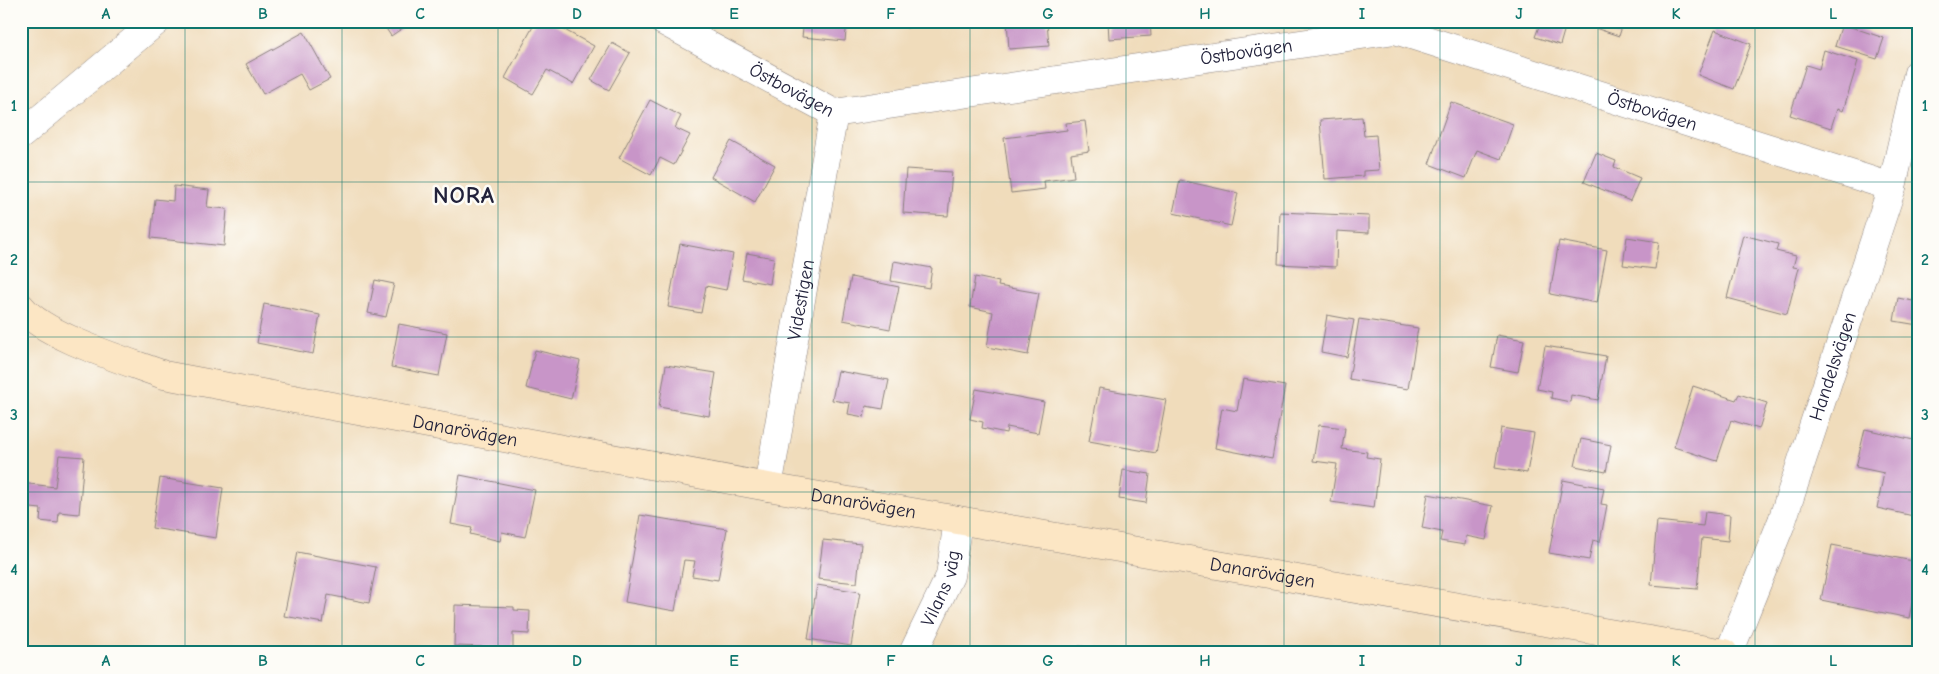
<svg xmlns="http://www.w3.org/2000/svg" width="1939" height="674" viewBox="0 0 1939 674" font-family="'Comic Neue',sans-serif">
<rect width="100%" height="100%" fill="#fdfcf7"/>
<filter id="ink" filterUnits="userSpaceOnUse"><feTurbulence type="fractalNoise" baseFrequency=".02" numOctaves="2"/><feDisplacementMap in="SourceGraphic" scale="10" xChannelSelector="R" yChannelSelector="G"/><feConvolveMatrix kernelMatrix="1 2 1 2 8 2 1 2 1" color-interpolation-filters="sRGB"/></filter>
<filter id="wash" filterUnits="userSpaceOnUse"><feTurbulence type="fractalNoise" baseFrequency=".0096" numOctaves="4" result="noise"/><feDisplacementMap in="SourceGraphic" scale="20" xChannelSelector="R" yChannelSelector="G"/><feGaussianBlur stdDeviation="1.12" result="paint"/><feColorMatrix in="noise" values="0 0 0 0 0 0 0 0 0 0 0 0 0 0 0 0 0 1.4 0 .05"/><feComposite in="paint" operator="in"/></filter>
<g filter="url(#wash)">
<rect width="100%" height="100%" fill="#f0dcbb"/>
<g id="blocks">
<!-- building -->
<path fill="#c895c8" d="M381 21H413L391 36Z
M536 21H548L594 46 573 84 547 70 533 94 505 78Z
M804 21H847L845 41 802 37Z
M905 21H939V23L906 28Z
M1007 21H1047L1049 46 1009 49Z
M1108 21H1150L1151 36 1109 39Z
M1541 21H1567L1560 45 1535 37Z
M1574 21H1624L1619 36Z
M1842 24 1884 38 1877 59 1835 46Z
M1715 30 1751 44 1734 89 1698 75Z
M304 32 330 79 309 90 300 74 263 94 246 64Z
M612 43 630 53 609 90 591 80Z
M1824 50 1858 61 1843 111 1837 109 1831 128 1790 115 1806 65 1819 69Z
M650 100 681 116 675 128 690 135 674 165 660 158 651 175 619 158Z
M1451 102 1513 124 1501 159 1477 150 1466 178 1429 164Z
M1362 117 1364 136 1376 135 1379 170 1363 171V176L1325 179 1320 120Z
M1085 121 1089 151 1071 154 1074 177 1044 181 1045 189 1011 193 1004 138 1067 130 1066 123Z
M731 141 775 165 755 202 711 177Z
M1596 153 1616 161 1614 167 1640 178 1630 201 1584 182Z
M906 169 952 172 948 216 903 213Z
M1180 180 1238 193 1231 226 1173 213Z
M174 186 209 190 207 207 227 209 224 246 151 238 155 199 173 201Z
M1280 212 1369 216V233L1337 231 1336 267 1278 264Z
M1743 235 1778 244 1776 251 1796 256 1793 267 1799 268 1787 314 1727 298Z
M1627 237 1659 242 1655 269 1623 265Z
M1559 241 1607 250 1597 303 1550 294Z
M680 244 733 254 726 290 706 286 701 313 668 307Z
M747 253 774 258 770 284 742 279Z
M894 261 932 268 929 288 891 281Z
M851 277 899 287 890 329 843 320Z
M975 277 999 282 998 286 1039 293 1028 355 987 347 993 312 970 307Z
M375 280 394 284 386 317 368 313Z
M1898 298 1918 302V325L1894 321Z
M264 304 320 315 313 354 257 343Z
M1327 315 1354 320 1347 357 1321 352Z
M1359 319 1418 328 1408 389 1349 379Z
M399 324 447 333 439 376 391 367Z
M1497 335 1524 340 1518 372 1491 367Z
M1545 346 1606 356 1598 400 1571 395 1570 402 1551 398 1552 392 1537 389Z
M535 350 580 361 571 399 526 388Z
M666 365 716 373 709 416 659 407Z
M838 371 889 380 883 409 866 406 864 417 848 414 850 403 832 400Z
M1243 379 1285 386 1272 459 1215 448 1222 408 1237 411Z
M1693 386 1736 400 1739 394 1767 403 1759 429 1731 420 1717 461 1674 447Z
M1099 388 1166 400 1156 453 1089 441Z
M976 389 1044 402 1038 433 1007 427 1006 433 982 428 983 422 970 419Z
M1319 425 1345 428 1342 449 1367 452 1366 457 1380 459 1374 508 1331 502 1337 464 1313 461Z
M1501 428 1534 433 1527 473 1495 468Z
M1865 429 1918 441V517L1877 508 1884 473 1856 467Z
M1581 439 1611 445 1606 472 1575 466Z
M59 455 84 457 79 514 59 512 58 523 40 521 41 509 21 507V483L55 487Z
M1123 470 1150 474 1146 503 1119 499Z
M460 475 535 490 525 537 502 532 500 541 470 534 472 528 451 524Z
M160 478 223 488 216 538 152 528Z
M1563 480 1604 488 1601 504 1607 505 1600 542 1593 540 1589 560 1549 553Z
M1428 494 1493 506 1486 540 1466 536 1465 545 1440 541 1442 532 1422 528Z
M1705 512 1730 515 1728 541 1702 538 1697 589 1651 585 1657 521 1703 526Z
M640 515 727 529 718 580 692 576 695 561 684 560 675 611 625 602Z
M823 540 861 544 857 583 818 579Z
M1832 545 1918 562V574L1909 618 1821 600Z
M297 552 376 567 369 603 328 595 323 623 284 616Z
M817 585 860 592 851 646 808 639Z
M455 605 514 607V610L530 611 529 634 513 633V648L454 646Z
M1079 646 1100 648V653H1078Z"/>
</g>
</g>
<g filter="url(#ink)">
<use href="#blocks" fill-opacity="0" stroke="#897f7b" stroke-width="1"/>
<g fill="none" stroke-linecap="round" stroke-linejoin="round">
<defs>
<g id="street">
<path id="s1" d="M663 21 834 113 1395 30 1892 187"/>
<path d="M21 135 157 21"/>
<path id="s2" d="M768 487 834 113"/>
<path id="s3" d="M913 653 950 576 958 520"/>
<path id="s4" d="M1729 653 1782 521 1892 187 1918 73"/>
</g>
<g id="secondary">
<path id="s5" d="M21 307C45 337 127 361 164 375L768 487 1724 653"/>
</g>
</defs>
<!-- street casing -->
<use href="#street" stroke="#897f7b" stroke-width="29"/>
<!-- secondary casing -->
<use href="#secondary" stroke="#897f7b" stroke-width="29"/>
<!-- street -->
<use href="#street" stroke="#fff" stroke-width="28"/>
<!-- secondary -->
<use href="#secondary" stroke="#fce6c4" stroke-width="28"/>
</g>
</g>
<!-- grid -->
<path fill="none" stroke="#0f766e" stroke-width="1" stroke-opacity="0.55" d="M185 21V653M342 21V653M498 21V653M656 21V653M812 21V653M970 21V653M1126 21V653M1284 21V653M1440 21V653M1598 21V653M1755 21V653M21 182H1918M21 337H1918M21 492H1918"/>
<g text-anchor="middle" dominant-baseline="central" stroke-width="5" stroke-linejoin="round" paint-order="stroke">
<!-- street labels -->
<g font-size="19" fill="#22223b" stroke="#fdfcf7">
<text stroke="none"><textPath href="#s1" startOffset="611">Östbovägen</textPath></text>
<text stroke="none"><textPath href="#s1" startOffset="146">Östbovägen</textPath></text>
<text stroke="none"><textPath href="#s1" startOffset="1031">Östbovägen</textPath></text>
<text stroke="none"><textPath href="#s2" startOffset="190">Videstigen</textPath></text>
<text stroke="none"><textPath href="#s4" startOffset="305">Handelsvägen</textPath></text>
<text stroke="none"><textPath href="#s5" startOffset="466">Danarövägen</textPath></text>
<text stroke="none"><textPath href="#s5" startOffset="871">Danarövägen</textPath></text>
<text stroke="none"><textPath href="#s5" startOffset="1276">Danarövägen</textPath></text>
<text stroke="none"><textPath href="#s3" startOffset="71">Vilans väg</textPath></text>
</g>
<!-- district labels -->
<g font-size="24" font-weight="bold" letter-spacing="1" fill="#22223b" stroke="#fdfcf7">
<text x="464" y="195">NORA</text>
</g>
</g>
<!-- margin -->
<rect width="1939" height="674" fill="none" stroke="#fdfcf7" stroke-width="55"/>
<rect x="28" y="28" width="1884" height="618" fill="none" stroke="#0f766e" stroke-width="2"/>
<g font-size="16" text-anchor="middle" font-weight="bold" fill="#0f766e">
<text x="106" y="19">A</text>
<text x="263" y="19">B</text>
<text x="420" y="19">C</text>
<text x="577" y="19">D</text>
<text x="734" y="19">E</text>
<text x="891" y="19">F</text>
<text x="1048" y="19">G</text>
<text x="1205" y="19">H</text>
<text x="1362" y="19">I</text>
<text x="1519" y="19">J</text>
<text x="1676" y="19">K</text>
<text x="1833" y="19">L</text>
<text x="14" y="111">1</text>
<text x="1925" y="111">1</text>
<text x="14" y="265">2</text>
<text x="1925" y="265">2</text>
<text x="14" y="420">3</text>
<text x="1925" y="420">3</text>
<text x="14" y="575">4</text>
<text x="1925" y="575">4</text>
<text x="106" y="666">A</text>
<text x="263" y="666">B</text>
<text x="420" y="666">C</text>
<text x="577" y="666">D</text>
<text x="734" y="666">E</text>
<text x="891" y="666">F</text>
<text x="1048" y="666">G</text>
<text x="1205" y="666">H</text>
<text x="1362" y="666">I</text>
<text x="1519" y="666">J</text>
<text x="1676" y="666">K</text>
<text x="1833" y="666">L</text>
</g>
</svg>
